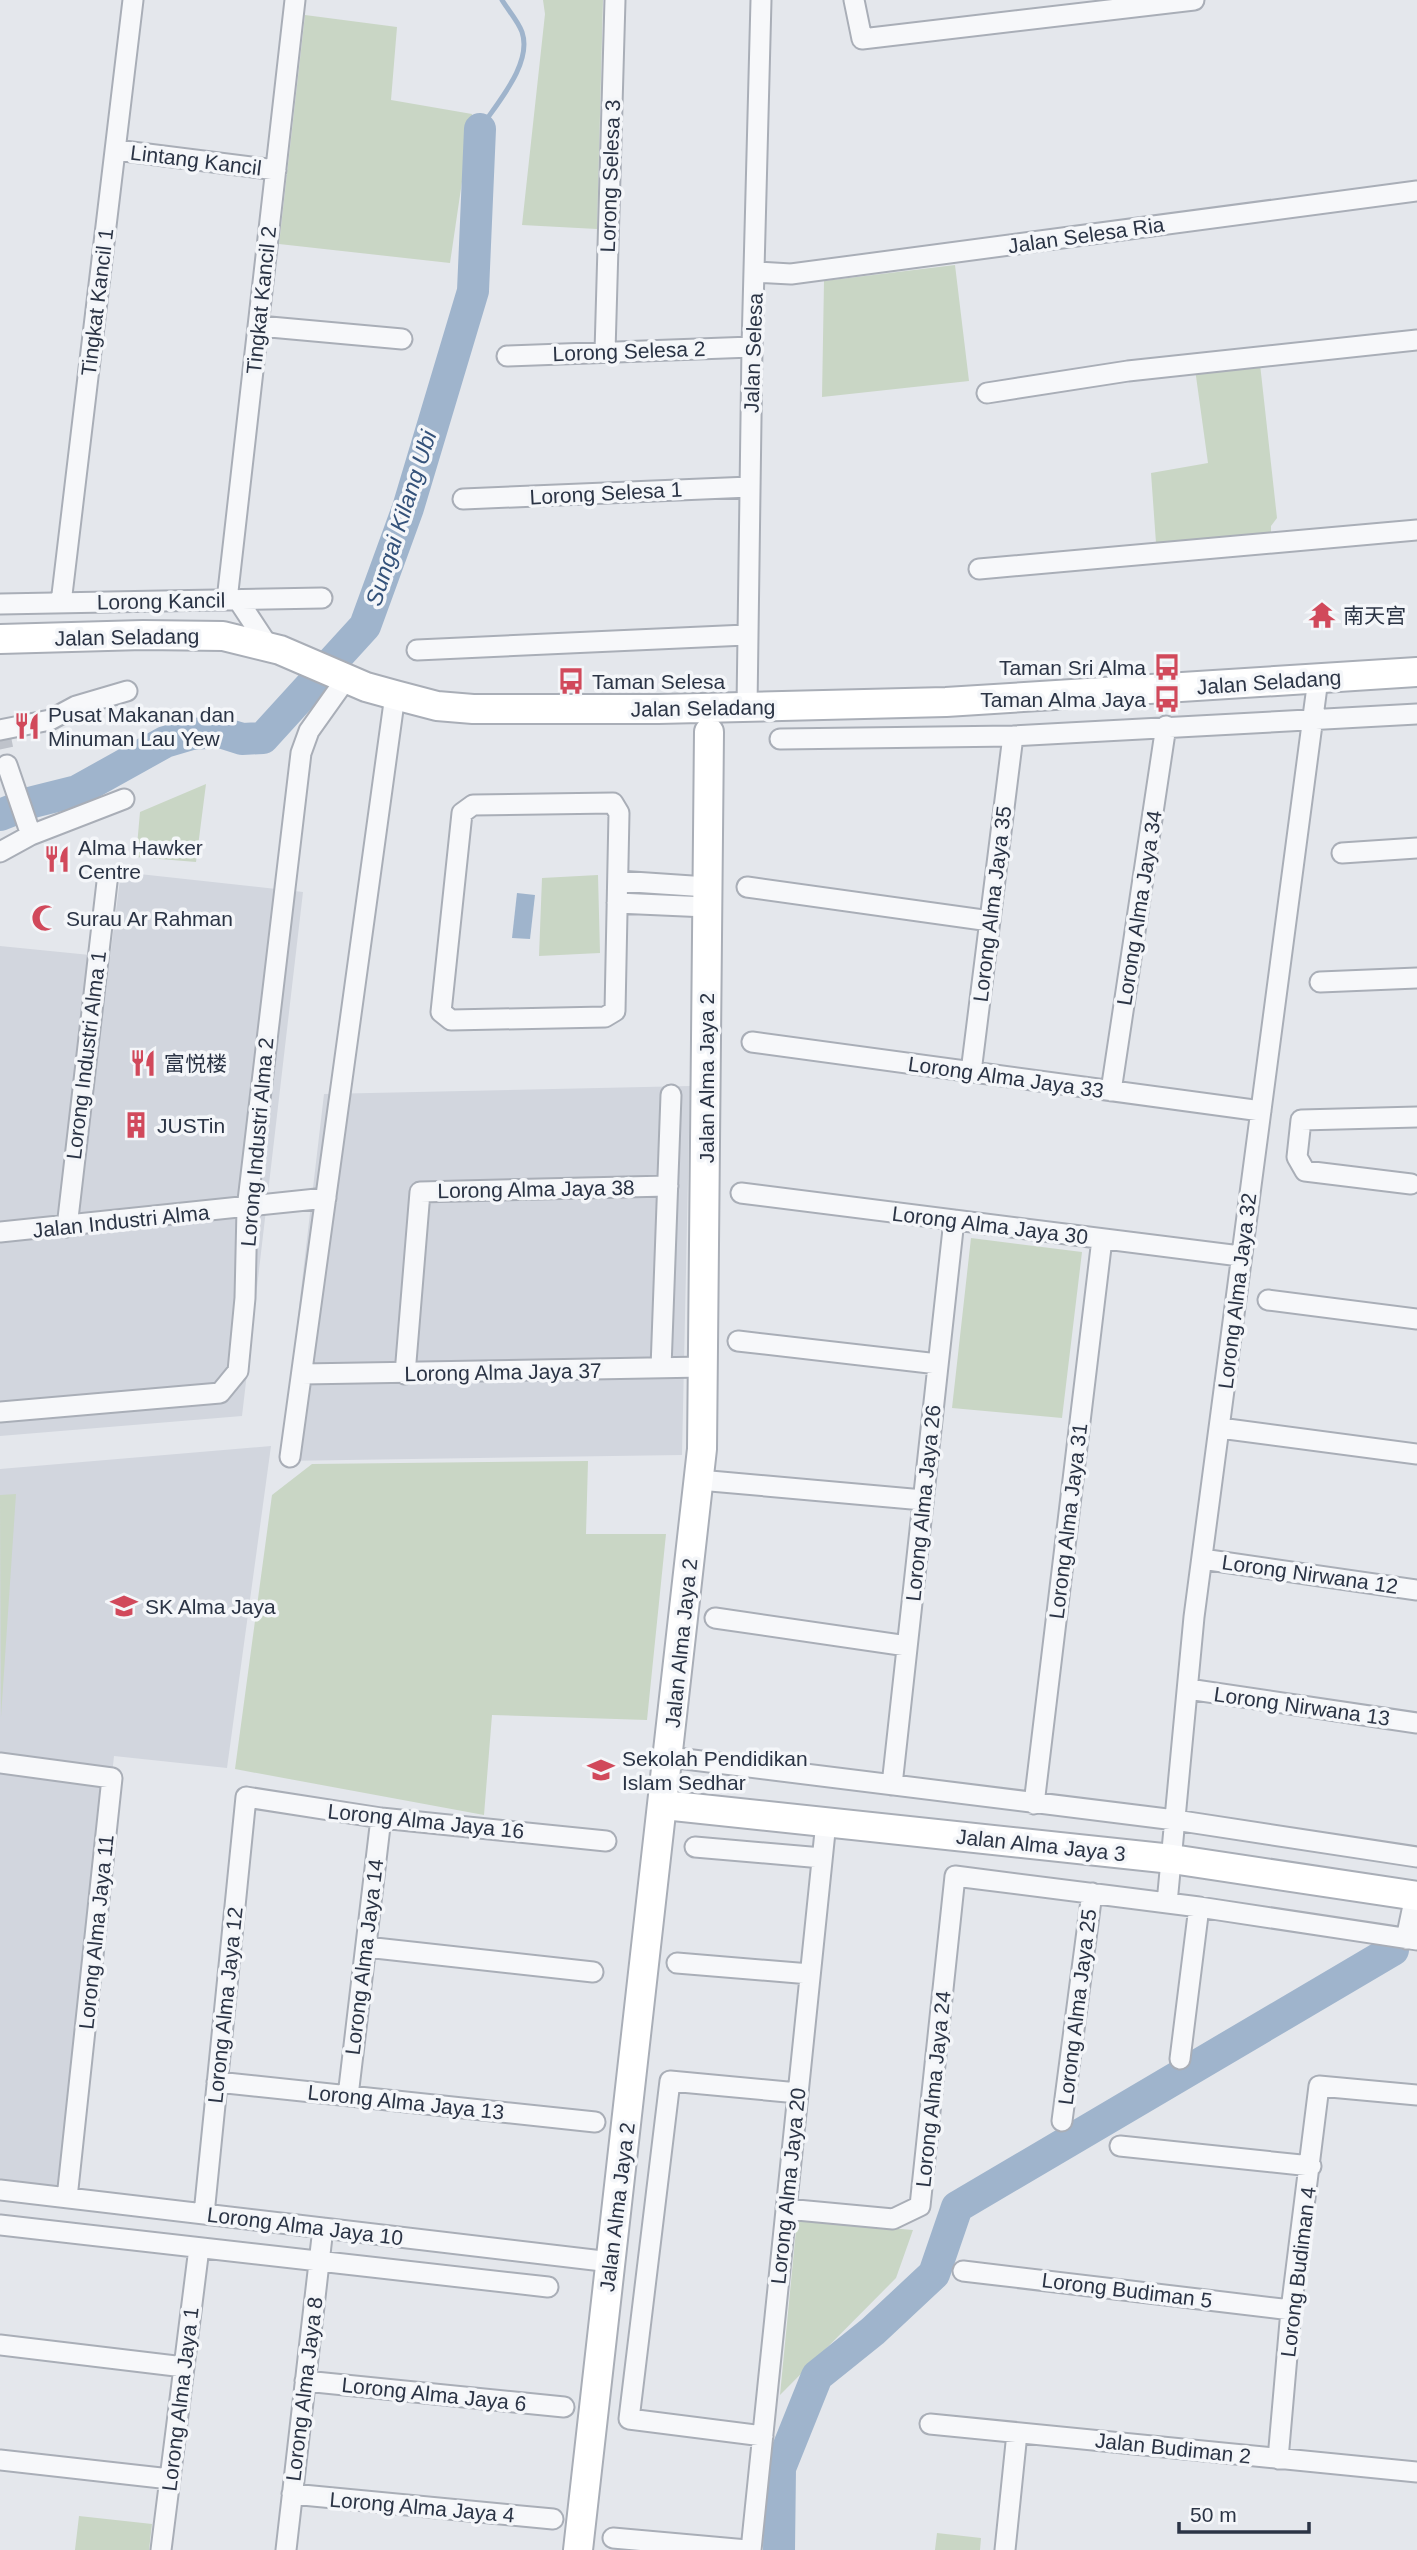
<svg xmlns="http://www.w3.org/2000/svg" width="1417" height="2550" viewBox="0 0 1417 2550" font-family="Arial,'Noto Sans SC',sans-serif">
<rect width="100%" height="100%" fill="#e4e7ec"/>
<!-- built -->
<path fill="#d2d6de" d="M121 872 303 892 242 1416 0 1436V946L110 957Z
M690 1086 682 1455 281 1461 324 1094Z
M271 1446 227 1768 114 1756 67 2197 0 2189V1469Z"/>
<!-- green -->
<path fill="#c9d6c5" d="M543 0H603L597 229 522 225 545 14Z
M305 15 397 27 391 100 472 114 450 263 279 244Z
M955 265 969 381 822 397 824 281Z
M1260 364 1277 518 1271 526V536L1156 543 1151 473 1208 463 1195 369Z
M206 784 196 862 136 857 140 812Z
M598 875 600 953 539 956 542 878Z
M971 1238 1082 1252 1062 1418 952 1408Z
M588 1461 586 1534H666L647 1720 492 1715 484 1815 235 1769 272 1495 312 1464Z
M16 1494 1 1717 0 1495Z
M797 2220 913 2230 896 2278 780 2395Z
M79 2516 152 2524 149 2550H75Z
M937 2533 981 2538 980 2550H935Z"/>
<!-- water -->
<path fill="#9fb4cc" d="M517 893 535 895 530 939 512 938Z"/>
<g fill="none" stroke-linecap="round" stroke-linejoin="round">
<!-- stream -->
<path stroke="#9fb4cc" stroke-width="5" d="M480 129C496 104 533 64 522 32 518 21 508 10 502 0"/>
<!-- river -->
<path stroke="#9fb4cc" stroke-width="32" d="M0 815 33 802 77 791 165 742 192 734 220 732 242 739 263 738 365 626 408 508 473 291 480 129
M779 2550 780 2468 817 2376 873 2331 934 2274 957 2207 1393 1950"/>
<!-- street-tunnel -->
<path stroke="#bfc3cb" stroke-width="19" stroke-dasharray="19 10" stroke-linecap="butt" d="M0 730 7 765"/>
<defs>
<path id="street" d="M854 0 862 39 1194 0
M116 150 276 170
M755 272 791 274 1417 191
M259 326 402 339
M605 352 615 0
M507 356 752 347
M987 393 1128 371 1417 340
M463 499 750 487
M979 569 1417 530
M227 600 295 0
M238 600 269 647
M61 603 133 0
M0 604 322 598
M417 650 746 635
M747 707 752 347 761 0
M0 730 50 720 76 706 127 691
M780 739 1013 736 1417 714
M7 765 31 835
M613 803 619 813 615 1011 605 1017 451 1020 441 1012 462 813 473 805Z
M0 852 31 835 124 799
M1342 853 1417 848
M618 881 707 887
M747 887 990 921
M617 903 707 907
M1320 982 1417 978
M752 1042 1261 1111
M971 1072 1013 736
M1111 1091 1166 726
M1411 1184 1305 1171 1297 1157 1301 1120 1417 1117
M741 1193 1240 1256
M67 1227 107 882
M0 1232 326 1198
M1268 1300 1417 1319
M738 1341 938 1364
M661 1368 671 1095
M302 1374 704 1367
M405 1374 420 1192 668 1186
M0 1412 220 1393 238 1371 245 1298 247 1209 301 753 309 731 346 679
M1220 1428 1417 1454
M290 1457 395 695
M699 1480 923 1500
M1202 1559 1417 1590
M715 1618 907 1646
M1188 1689 1417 1723
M669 1757 1175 1820 1417 1857
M0 1763 112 1778 67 2198
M892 1785 954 1220
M1034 1804 1102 1239
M695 1847 822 1858
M1167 1903 1194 1617 1318 679
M1406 1939 1415 1896
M366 1947 593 1972
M677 1963 810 1974
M1180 2059 1199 1907
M217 2082 595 2122
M348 2096 381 1818
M1062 2121 1092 1893
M1120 2146 1311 2166
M0 2190 611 2262
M786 2209 893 2219 920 2206 955 1876 1199 1907 1417 1940
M204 2214 246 1797 381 1818 606 1841
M0 2225 548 2287
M963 2271 1291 2310
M0 2345 184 2367
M305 2381 564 2407
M930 2424 1417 2472
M763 2436 629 2419 670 2081 798 2093
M1278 2459 1291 2310 1319 2086 1417 2095
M0 2460 170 2479
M292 2494 553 2519
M613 2538 747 2550
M161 2550 199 2248
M286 2550 323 2228
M751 2550 826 1822
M1005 2550 1017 2433"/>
<path id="secondary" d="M0 639 143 635 223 636 280 650 366 687 395 695 437 706 473 709H658L946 702 1417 672
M664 1805 1172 1859 1417 1896
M578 2550 702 1449 709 732"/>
</defs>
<!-- street casing -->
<use href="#street" stroke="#a9aeb7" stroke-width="23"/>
<!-- secondary casing -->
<use href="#secondary" stroke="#a9aeb7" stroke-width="32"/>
<!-- street -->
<use href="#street" stroke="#f7f8fa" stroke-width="19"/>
<!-- secondary -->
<use href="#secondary" stroke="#fff" stroke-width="28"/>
</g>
<!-- icons -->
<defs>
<symbol id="temple-bare" viewBox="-9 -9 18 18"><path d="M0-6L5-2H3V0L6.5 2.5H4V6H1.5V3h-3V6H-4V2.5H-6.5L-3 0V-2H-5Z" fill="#d1495b" stroke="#f4f6f9" stroke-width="2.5" paint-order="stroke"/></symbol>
<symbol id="bus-bare" viewBox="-9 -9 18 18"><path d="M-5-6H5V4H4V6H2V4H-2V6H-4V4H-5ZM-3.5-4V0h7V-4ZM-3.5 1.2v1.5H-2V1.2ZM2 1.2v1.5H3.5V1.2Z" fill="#d1495b" stroke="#f4f6f9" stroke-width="2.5" paint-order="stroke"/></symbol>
<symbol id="restaurant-bare" viewBox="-9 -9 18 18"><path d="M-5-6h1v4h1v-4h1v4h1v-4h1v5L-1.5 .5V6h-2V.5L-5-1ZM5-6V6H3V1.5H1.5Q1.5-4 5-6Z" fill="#d1495b" stroke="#f4f6f9" stroke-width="2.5" paint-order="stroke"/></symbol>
<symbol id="mosque-bare" viewBox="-9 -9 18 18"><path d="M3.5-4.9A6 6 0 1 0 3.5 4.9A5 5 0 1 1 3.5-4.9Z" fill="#d1495b" stroke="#f4f6f9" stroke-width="2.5" paint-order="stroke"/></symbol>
<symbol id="building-bare" viewBox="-9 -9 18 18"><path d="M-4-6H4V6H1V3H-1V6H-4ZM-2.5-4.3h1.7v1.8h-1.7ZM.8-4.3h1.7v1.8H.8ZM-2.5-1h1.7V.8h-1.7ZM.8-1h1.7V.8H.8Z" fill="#d1495b" stroke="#f4f6f9" stroke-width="2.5" paint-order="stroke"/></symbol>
<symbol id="school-bare" viewBox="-9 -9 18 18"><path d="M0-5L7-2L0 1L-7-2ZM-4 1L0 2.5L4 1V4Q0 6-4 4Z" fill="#d1495b" stroke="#f4f6f9" stroke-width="2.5" paint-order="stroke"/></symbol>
</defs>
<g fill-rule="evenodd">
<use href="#temple-bare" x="1303" y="596" width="38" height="38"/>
<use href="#bus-bare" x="1148" y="648" width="38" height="38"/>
<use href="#bus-bare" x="552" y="662" width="38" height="38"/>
<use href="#bus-bare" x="1148" y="680" width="38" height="38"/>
<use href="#restaurant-bare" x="8" y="707" width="38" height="38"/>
<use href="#restaurant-bare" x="38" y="840" width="38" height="38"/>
<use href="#mosque-bare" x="26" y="899" width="38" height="38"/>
<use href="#restaurant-bare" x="124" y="1044" width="38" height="38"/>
<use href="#building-bare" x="117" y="1106" width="38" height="38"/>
<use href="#school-bare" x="105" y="1587" width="38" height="38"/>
<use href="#school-bare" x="582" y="1751" width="38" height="38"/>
</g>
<g text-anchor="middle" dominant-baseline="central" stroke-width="7" stroke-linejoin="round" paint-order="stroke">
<!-- street labels -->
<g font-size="21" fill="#2b3445" stroke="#f4f6f9">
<text transform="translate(196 160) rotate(7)">Lintang Kancil</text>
<text transform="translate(610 176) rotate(-88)">Lorong Selesa 3</text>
<text transform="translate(1086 235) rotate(-8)">Jalan Selesa Ria</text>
<text transform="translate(261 300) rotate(-84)">Tingkat Kancil 2</text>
<text transform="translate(97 302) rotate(-83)">Tingkat Kancil 1</text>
<text transform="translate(629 351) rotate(-2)">Lorong Selesa 2</text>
<text transform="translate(753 353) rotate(-88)">Jalan Selesa</text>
<text transform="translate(606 493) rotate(-3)">Lorong Selesa 1</text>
<text transform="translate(161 601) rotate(-1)">Lorong Kancil</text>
<text transform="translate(127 637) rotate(-1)">Jalan Seladang</text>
<text transform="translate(1269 682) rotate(-4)">Jalan Seladang</text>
<text transform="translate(703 708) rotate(-1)">Jalan Seladang</text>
<text transform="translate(992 904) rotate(-83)">Lorong Alma Jaya 35</text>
<text transform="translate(1139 908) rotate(-81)">Lorong Alma Jaya 34</text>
<text transform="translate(86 1055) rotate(-83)">Lorong Industri Alma 1</text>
<text transform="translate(1006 1077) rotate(8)">Lorong Alma Jaya 33</text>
<text transform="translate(706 1078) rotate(-90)">Jalan Alma Jaya 2</text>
<text transform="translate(257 1142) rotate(-85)">Lorong Industri Alma 2</text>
<text transform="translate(536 1189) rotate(-1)">Lorong Alma Jaya 38</text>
<text transform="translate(121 1221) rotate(-6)">Jalan Industri Alma</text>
<text transform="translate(990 1225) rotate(7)">Lorong Alma Jaya 30</text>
<text transform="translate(1237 1291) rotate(-83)">Lorong Alma Jaya 32</text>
<text transform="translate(503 1372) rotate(-1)">Lorong Alma Jaya 37</text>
<text transform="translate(923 1503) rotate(-84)">Lorong Alma Jaya 26</text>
<text transform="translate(1068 1521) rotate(-83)">Lorong Alma Jaya 31</text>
<text transform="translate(1310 1574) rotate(8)">Lorong Nirwana 12</text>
<text transform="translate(681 1643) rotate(-84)">Jalan Alma Jaya 2</text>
<text transform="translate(1302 1706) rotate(8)">Lorong Nirwana 13</text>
<text transform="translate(426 1821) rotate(6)">Lorong Alma Jaya 16</text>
<text transform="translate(1041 1845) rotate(6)">Jalan Alma Jaya 3</text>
<text transform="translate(96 1932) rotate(-84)">Lorong Alma Jaya 11</text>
<text transform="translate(364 1957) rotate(-83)">Lorong Alma Jaya 14</text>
<text transform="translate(225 2005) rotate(-84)">Lorong Alma Jaya 12</text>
<text transform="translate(1077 2007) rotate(-83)">Lorong Alma Jaya 25</text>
<text transform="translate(933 2089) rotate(-84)">Lorong Alma Jaya 24</text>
<text transform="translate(406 2102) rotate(6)">Lorong Alma Jaya 13</text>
<text transform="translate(788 2186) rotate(-84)">Lorong Alma Jaya 20</text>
<text transform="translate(617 2207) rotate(-83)">Jalan Alma Jaya 2</text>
<text transform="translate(305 2226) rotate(7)">Lorong Alma Jaya 10</text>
<text transform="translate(1298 2272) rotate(-83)">Lorong Budiman 4</text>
<text transform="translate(1127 2290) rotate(7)">Lorong Budiman 5</text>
<text transform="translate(304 2389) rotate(-83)">Lorong Alma Jaya 8</text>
<text transform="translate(434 2394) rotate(6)">Lorong Alma Jaya 6</text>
<text transform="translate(180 2399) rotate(-83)">Lorong Alma Jaya 1</text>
<text transform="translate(1173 2448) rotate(6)">Jalan Budiman 2</text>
<text transform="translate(422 2507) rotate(5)">Lorong Alma Jaya 4</text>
</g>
<!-- poi labels -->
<g font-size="21" fill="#2b3445" stroke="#f4f6f9" text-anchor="start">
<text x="1343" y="615">南天宫</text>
<text x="1146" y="667" text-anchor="end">Taman Sri Alma</text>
<text x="592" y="681">Taman Selesa</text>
<text x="1146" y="699" text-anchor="end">Taman Alma Jaya</text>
<text x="48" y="714">Pusat Makanan dan<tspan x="48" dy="24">Minuman Lau Yew</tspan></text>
<text x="78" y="847">Alma Hawker<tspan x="78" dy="24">Centre</tspan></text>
<text x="66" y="918">Surau Ar Rahman</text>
<text x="164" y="1063">富悦楼</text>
<text x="157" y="1125">JUSTin</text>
<text x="145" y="1606">SK Alma Jaya</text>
<text x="622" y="1758">Sekolah Pendidikan<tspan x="622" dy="24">Islam Sedhar</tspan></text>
</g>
<!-- water labels -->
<g font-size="23" font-style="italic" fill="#34527a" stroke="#f4f6f9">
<text transform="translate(401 518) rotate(-72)">Sungai Kilang Ubi</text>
</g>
</g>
<!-- scale -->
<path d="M1179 2522v10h130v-10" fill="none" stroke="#2b3445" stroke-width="3.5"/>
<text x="1190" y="2522" font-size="21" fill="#2b3445" stroke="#f4f6f9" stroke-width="5" paint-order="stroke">50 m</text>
</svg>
